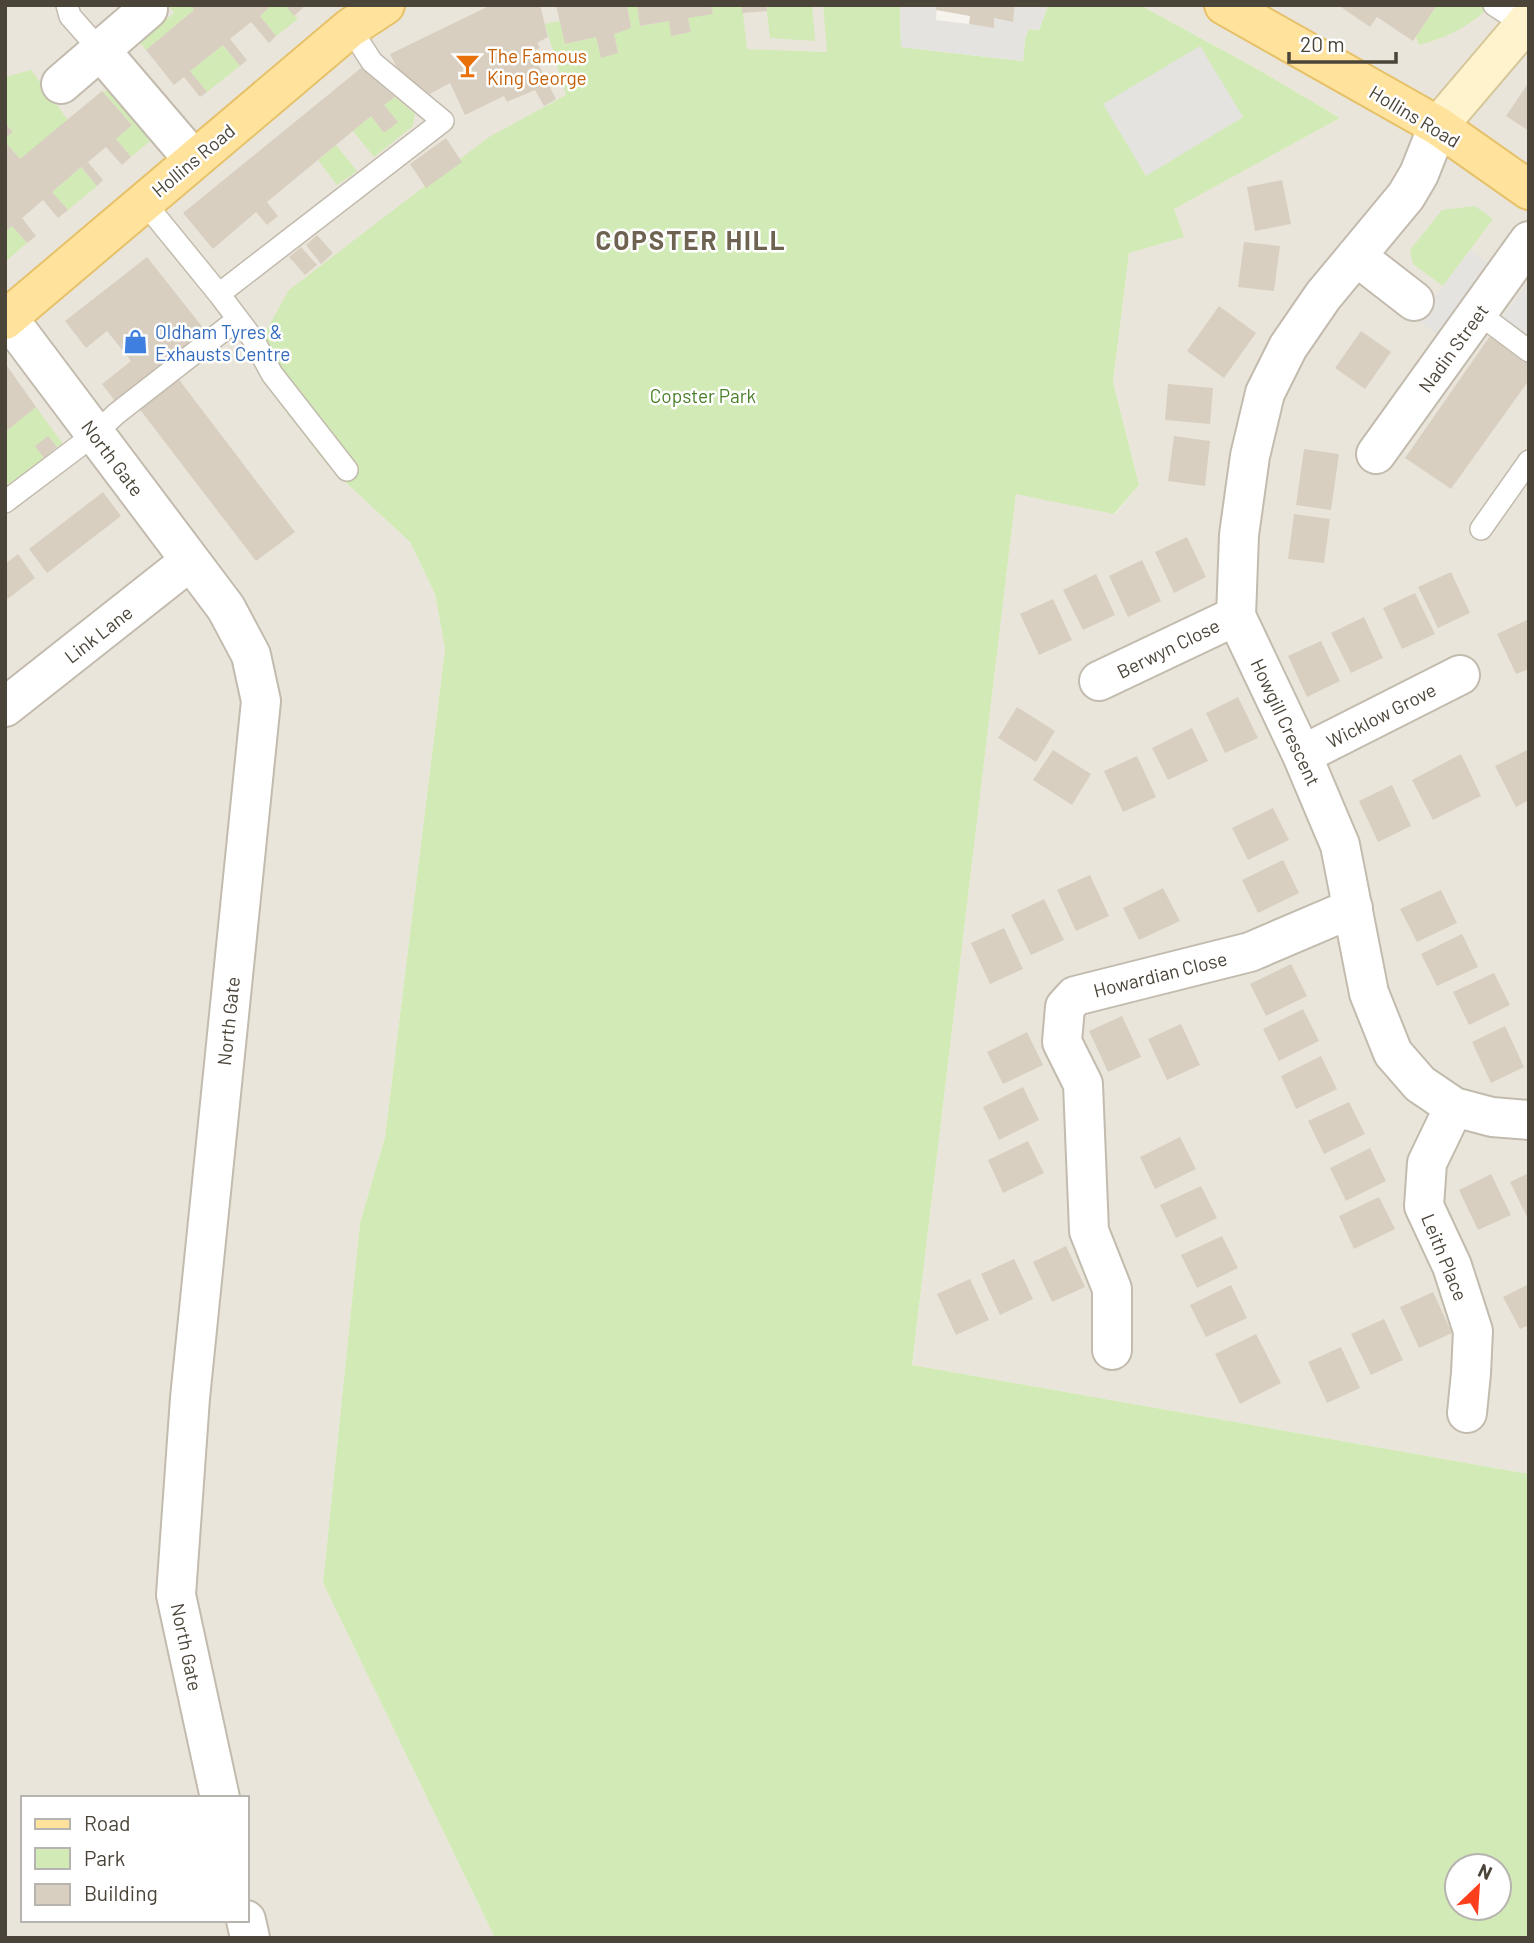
<svg xmlns="http://www.w3.org/2000/svg" width="1534" height="1943" viewBox="0 0 1534 1943" font-family="Barlow,sans-serif">
<rect width="100%" height="100%" fill="#f6f3ec"/>
<!-- residential -->
<path fill="#eae5da" fill-rule="evenodd" d="M5 5H823L828 52 747 49 328 466 410 542 435 594 445 649 385 1137 360 1223 323 1583 495 1938H5ZM23 1798H247V1920H23Z
M1140 5H1529V1474L912 1365 1016 493 1115 514 1139 485 1113 382 1129 253 1183 237 1173 209 1340 118 1259 70Z"/>
<!-- green -->
<path fill="#d2eab5" fill-rule="evenodd" d="M168 5H190L194 10 146 50 139 42 174 13Z
M272 5H285L298 19 276 36 260 16Z
M627 5H637L641 26 669 21 672 36 691 32 688 18 713 13 711 5H742L747 49 827 52 823 5H900L901 47 1023 61 1025 38 1029 29 1039 30 1048 5H1140L1259 70 1340 118 1174 209 1184 237 1129 253 1113 382 1139 485 1114 514 1016 494 912 1365 1529 1474V1938H495L323 1583 360 1223 385 1137 445 649 435 594 410 542 328 466 270 391 252 356 289 290 489 137 566 95 545 24 560 21 565 44 596 37 601 57 618 53 614 34 631 28ZM1457 1866H1499V1908H1457Z
M766 5H812L815 41 770 38Z
M1437 5H1478L1486 10C1465 29 1445 38 1419 45L1416 37Z
M223 45 240 66 207 92 190 71Z
M31 70 68 120 20 159 5 142V138L13 132 5 123V77Z
M102 91 110 92 150 141 131 157 116 139 132 125Z
M395 97 415 114 413 126 374 157 353 131 371 116 384 133 397 121 384 105Z
M336 145 357 171 337 185 318 160Z
M81 167 97 186 68 210 52 192Z
M1475 206 1493 219 1443 286 1413 264 1410 250 1442 210Z
M12 226 27 243 5 262V232Z
M36 407 63 444 57 447 48 436 35 446 44 458 6 486 5 432Z"/>
<!-- parking -->
<path fill="#e5e3e0" d="M900 5H937L936 20 993 27 994 18 1013 21 1015 5H1048L1039 30 1029 29 1025 38 1023 61 901 47Z
M1200 46 1243 117 1146 176 1103 104Z
M1470 250 1490 265 1438 335 1418 320Z
M1529 281V340L1501 319Z"/>
<!-- building -->
<path fill="#d8cfc1" d="M190 5H272L260 16 276 36 269 43 251 22 230 39 247 60 240 66 223 45 190 71 207 92 200 97 184 77 174 85 146 50 194 10Z
M285 5H306L294 16Z
M491 5H540L548 37 537 43 540 48 532 52 556 99 544 106 535 90 507 102 504 96 465 115 450 83 426 96 402 78 390 54Z
M556 5H627L631 28 614 34 618 53 601 58 596 37 565 44Z
M637 5H711L713 14 688 18 691 32 671 36 669 21 640 26Z
M742 5H766L767 11 742 13Z
M937 5H1015L1013 22 994 18V28L969 24 970 16 936 10Z
M1338 5H1437L1413 41 1377 17 1370 27Z
M361 68 395 97 384 105 398 122 384 133 371 116 267 202 278 216 267 225 256 212 213 249 183 213Z
M1529 82V131L1506 116Z
M102 91 132 125 116 139 131 157 122 165 106 147 88 162 103 180 97 186 81 167 52 192 68 210 58 218 43 200 22 218 36 236 27 243 12 226 5 232V142L20 159Z
M5 123 13 132 5 138Z
M446 138 462 162 426 188 410 164Z
M1282 180 1291 224 1255 231 1247 187Z
M317 235 333 253 321 264 306 245Z
M1244 242 1280 246 1274 291 1238 287Z
M301 247 317 265 305 275 289 257Z
M147 257 208 334 117 404 102 384 131 361 107 331 86 348 65 321Z
M1219 306 1256 333 1224 378 1187 351Z
M1361 331 1391 352 1365 389 1335 368Z
M1490 336 1529 364V380L1451 489 1405 458Z
M5 363 36 407 5 432Z
M177 377 295 532 256 561 138 407Z
M1168 384 1213 388 1210 424 1165 420Z
M48 436 57 447 44 458 35 446Z
M1174 436 1210 441 1205 486 1168 481Z
M1304 449 1339 454 1331 510 1296 505Z
M103 492 121 516 47 573 29 549Z
M1294 514 1330 519 1324 563 1288 559Z
M1187 537 1206 577 1174 593 1155 552Z
M18 554 35 578 5 601V564Z
M1142 560 1161 601 1128 617 1109 576Z
M1451 572 1470 613 1438 628 1418 587Z
M1096 574 1115 615 1083 630 1063 590Z
M1415 593 1435 634 1402 649 1383 608Z
M1053 599 1072 640 1039 655 1020 614Z
M1364 617 1383 658 1351 673 1331 633Z
M1529 619V669L1516 674 1497 634Z
M1321 641 1340 681 1307 697 1288 656Z
M1238 697 1258 738 1225 753 1206 713Z
M1017 707 1055 731 1036 762 998 738Z
M1192 728 1208 761 1168 780 1152 748Z
M1529 749V800L1516 807 1495 766Z
M1053 750 1091 774 1072 805 1033 780Z
M1461 754 1481 796 1433 820 1412 780Z
M1137 756 1156 797 1123 812 1104 771Z
M1392 785 1411 826 1378 842 1359 801Z
M1273 808 1289 840 1248 860 1232 828Z
M1283 860 1299 893 1258 913 1242 880Z
M1090 875 1109 916 1076 931 1057 890Z
M1163 888 1180 921 1139 940 1123 908Z
M1441 890 1457 923 1417 942 1400 909Z
M1044 899 1064 940 1031 955 1011 915Z
M1004 928 1023 969 990 984 971 943Z
M1462 934 1478 967 1437 986 1421 954Z
M1291 964 1307 996 1266 1016 1250 984Z
M1494 973 1510 1005 1469 1025 1453 992Z
M1303 1009 1319 1041 1279 1061 1263 1029Z
M1122 1016 1141 1057 1108 1072 1089 1031Z
M1181 1024 1200 1065 1167 1080 1148 1039Z
M1505 1026 1524 1067 1491 1083 1472 1042Z
M1027 1032 1043 1065 1003 1084 987 1052Z
M1321 1056 1337 1089 1296 1109 1281 1076Z
M1023 1087 1039 1120 999 1140 983 1107Z
M1349 1102 1365 1134 1324 1154 1308 1121Z
M1180 1137 1196 1169 1155 1189 1140 1157Z
M1028 1141 1044 1173 1003 1193 988 1160Z
M1370 1148 1386 1181 1346 1201 1330 1168Z
M1529 1173V1221L1510 1182Z
M1491 1174 1511 1215 1478 1230 1459 1190Z
M1201 1186 1217 1218 1176 1238 1160 1205Z
M1379 1197 1395 1229 1354 1249 1339 1216Z
M1222 1236 1238 1268 1197 1288 1181 1255Z
M1066 1246 1085 1287 1052 1302 1033 1262Z
M1014 1259 1033 1299 1000 1315 981 1274Z
M970 1279 989 1320 956 1335 937 1294Z
M1529 1284V1325L1520 1329 1503 1297Z
M1231 1285 1247 1318 1206 1337 1190 1305Z
M1433 1292 1452 1333 1419 1348 1400 1307Z
M1384 1319 1403 1360 1371 1375 1351 1334Z
M1256 1334 1281 1383 1240 1404 1215 1354Z
M1341 1347 1360 1388 1327 1403 1308 1362Z"/>
<g fill="none" stroke-linecap="round" stroke-linejoin="round">
<defs>
<path id="lane" d="M67 5 70 16 100 50
M1494 5 1525 25
M144 202 219 294 443 121 372 62 350 28
M219 294 253 339 272 374 347 470
M1478 313 1529 351
M5 502 95 434 116 414 238 319
M1481 529 1529 461"/>
<path id="street" d="M100 50 193 159
M61 84 148 9
M1438 126 1419 174 1406 196 1323 296 1288 347 1265 393 1250 456 1239 535 1236 616 1302 755 1340 845 1369 993 1393 1053 1420 1084 1454 1107 1492 1117 1529 1120
M1356 256 1414 301
M5 321 20 334 226 608 251 655 261 701 190 1398 176 1595 220 1798
M1376 454 1529 241
M1099 681 1236 616
M5 707 190 561
M1302 755 1460 675
M1454 1107 1427 1163 1424 1206 1452 1266 1473 1331 1471 1373 1467 1413
M1112 1350V1289L1089 1231 1083 1084 1062 1042 1065 1007 1075 996 1250 952 1353 908
M246 1920 250 1938"/>
<path id="secondary" d="M1438 126 1529 19"/>
<path id="primary" d="M1224 5 1438 126 1529 190
M5 320 350 28 385 5"/>
</defs>
<!-- lane casing -->
<use href="#lane" stroke="#c2bbae" stroke-width="24"/>
<!-- street casing -->
<use href="#street" stroke="#c2bbae" stroke-width="42"/>
<!-- secondary casing -->
<use href="#secondary" stroke="#d6c79b" stroke-width="42"/>
<!-- primary casing -->
<use href="#primary" stroke="#e6c16a" stroke-width="42"/>
<!-- lane -->
<use href="#lane" stroke="#fff" stroke-width="21"/>
<!-- street -->
<use href="#street" stroke="#fff" stroke-width="38"/>
<!-- secondary -->
<use href="#secondary" stroke="#fff3cd" stroke-width="38"/>
<!-- primary -->
<use href="#primary" stroke="#ffe39c" stroke-width="38"/>
</g>
<!-- icons -->
<defs>
<symbol id="bar-bare" viewBox="-9 -9 18 18"><path d="M-6-5H6L.8 .8V4.5H3.5V6h-7V4.5H-.8V.8Z" fill="#e8710a" stroke="#fff" stroke-width="2.5" paint-order="stroke"/></symbol>
<symbol id="shop-bare" viewBox="-9 -9 18 18"><path d="M-5-2.5h2.3a2.7 3.5 0 0 1 5.4 0H5L5.5 6h-11ZM-1.5-2.5h3a1.5 2.3 0 0 0-3 0Z" fill="#3f7fe0" stroke="#fff" stroke-width="2.5" paint-order="stroke"/></symbol>
</defs>
<g fill-rule="evenodd">
<use href="#bar-bare" x="450" y="48" width="35" height="35"/>
<use href="#shop-bare" x="118" y="324" width="35" height="35"/>
</g>
<g text-anchor="middle" dominant-baseline="central" stroke-width="5" stroke-linejoin="round" paint-order="stroke">
<!-- food labels -->
<g font-size="19" fill="#c56008" stroke="#fff" text-anchor="start">
<text x="487" y="55">The Famous<tspan x="487" dy="22">King George</tspan></text>
</g>
<!-- street labels -->
<g font-size="19" fill="#4b4439" stroke="#fff">
<text transform="translate(1415 116) rotate(31)">Hollins Road</text>
<text transform="translate(193 160) rotate(-40)">Hollins Road</text>
<text transform="translate(1453 348) rotate(-54)">Nadin Street</text>
<text transform="translate(113 458) rotate(53)">North Gate</text>
<text transform="translate(98 634) rotate(-38)">Link Lane</text>
<text transform="translate(1168 648) rotate(-26)">Berwyn Close</text>
<text transform="translate(1381 715) rotate(-27)">Wicklow Grove</text>
<text transform="translate(1286 722) rotate(65)">Howgill Crescent</text>
<text transform="translate(1160 974) rotate(-14)">Howardian Close</text>
<text transform="translate(228 1021) rotate(-84)">North Gate</text>
<text transform="translate(1445 1257) rotate(68)">Leith Place</text>
<text transform="translate(187 1647) rotate(78)">North Gate</text>
</g>
<!-- shop labels -->
<g font-size="19" fill="#366cbe" stroke="#fff" text-anchor="start">
<text x="155" y="331">Oldham Tyres &amp;<tspan x="155" dy="22">Exhausts Centre</tspan></text>
</g>
<!-- park labels -->
<g font-size="19" fill="#4a7f2a" stroke="#fff">
<text x="703" y="395">Copster Park</text>
</g>
<!-- district labels -->
<g font-size="26" font-weight="bold" letter-spacing="2" fill="#6e6250" stroke="#fff">
<text x="691" y="239">COPSTER HILL</text>
</g>
</g>
<!-- border -->
<rect width="1534" height="1943" fill="none" stroke="#4b4439" stroke-width="14"/>
<!-- legend -->
<rect x="21" y="1796" width="228" height="126" fill="#ffffff" stroke="#b7b4b0" stroke-width="2"/>
<rect x="35" y="1819" width="35" height="10" fill="#ffe39c" stroke="#b7b4b0" stroke-width="2"/>
<text x="84" y="1831" font-size="21" fill="#4b4439">Road</text>
<rect x="35" y="1848" width="35" height="21" fill="#d2eab5" stroke="#b7b4b0" stroke-width="2"/>
<text x="84" y="1866" font-size="21" fill="#4b4439">Park</text>
<rect x="35" y="1884" width="35" height="21" fill="#d8cfc1" stroke="#b7b4b0" stroke-width="2"/>
<text x="84" y="1901" font-size="21" fill="#4b4439">Building</text>
<!-- north arrow -->
<g transform="translate(1478 1887) rotate(25)"><circle r="33" fill="#ffffff" stroke="#b7b4b0" stroke-width="2"/>
<path d="M0-5L12 26L0 18L-12 26Z" fill="#fc3f1d"/>
<text y="-10" font-size="19" font-weight="bold" text-anchor="middle" fill="#4b4439">N</text>
</g>
<!-- scale -->
<path d="M1289 52v10h107v-10" fill="none" stroke="#4b4439" stroke-width="3.5"/>
<text x="1300" y="52" font-size="21" fill="#4b4439" stroke="#ffffff" stroke-width="5" paint-order="stroke">20 m</text>
</svg>
